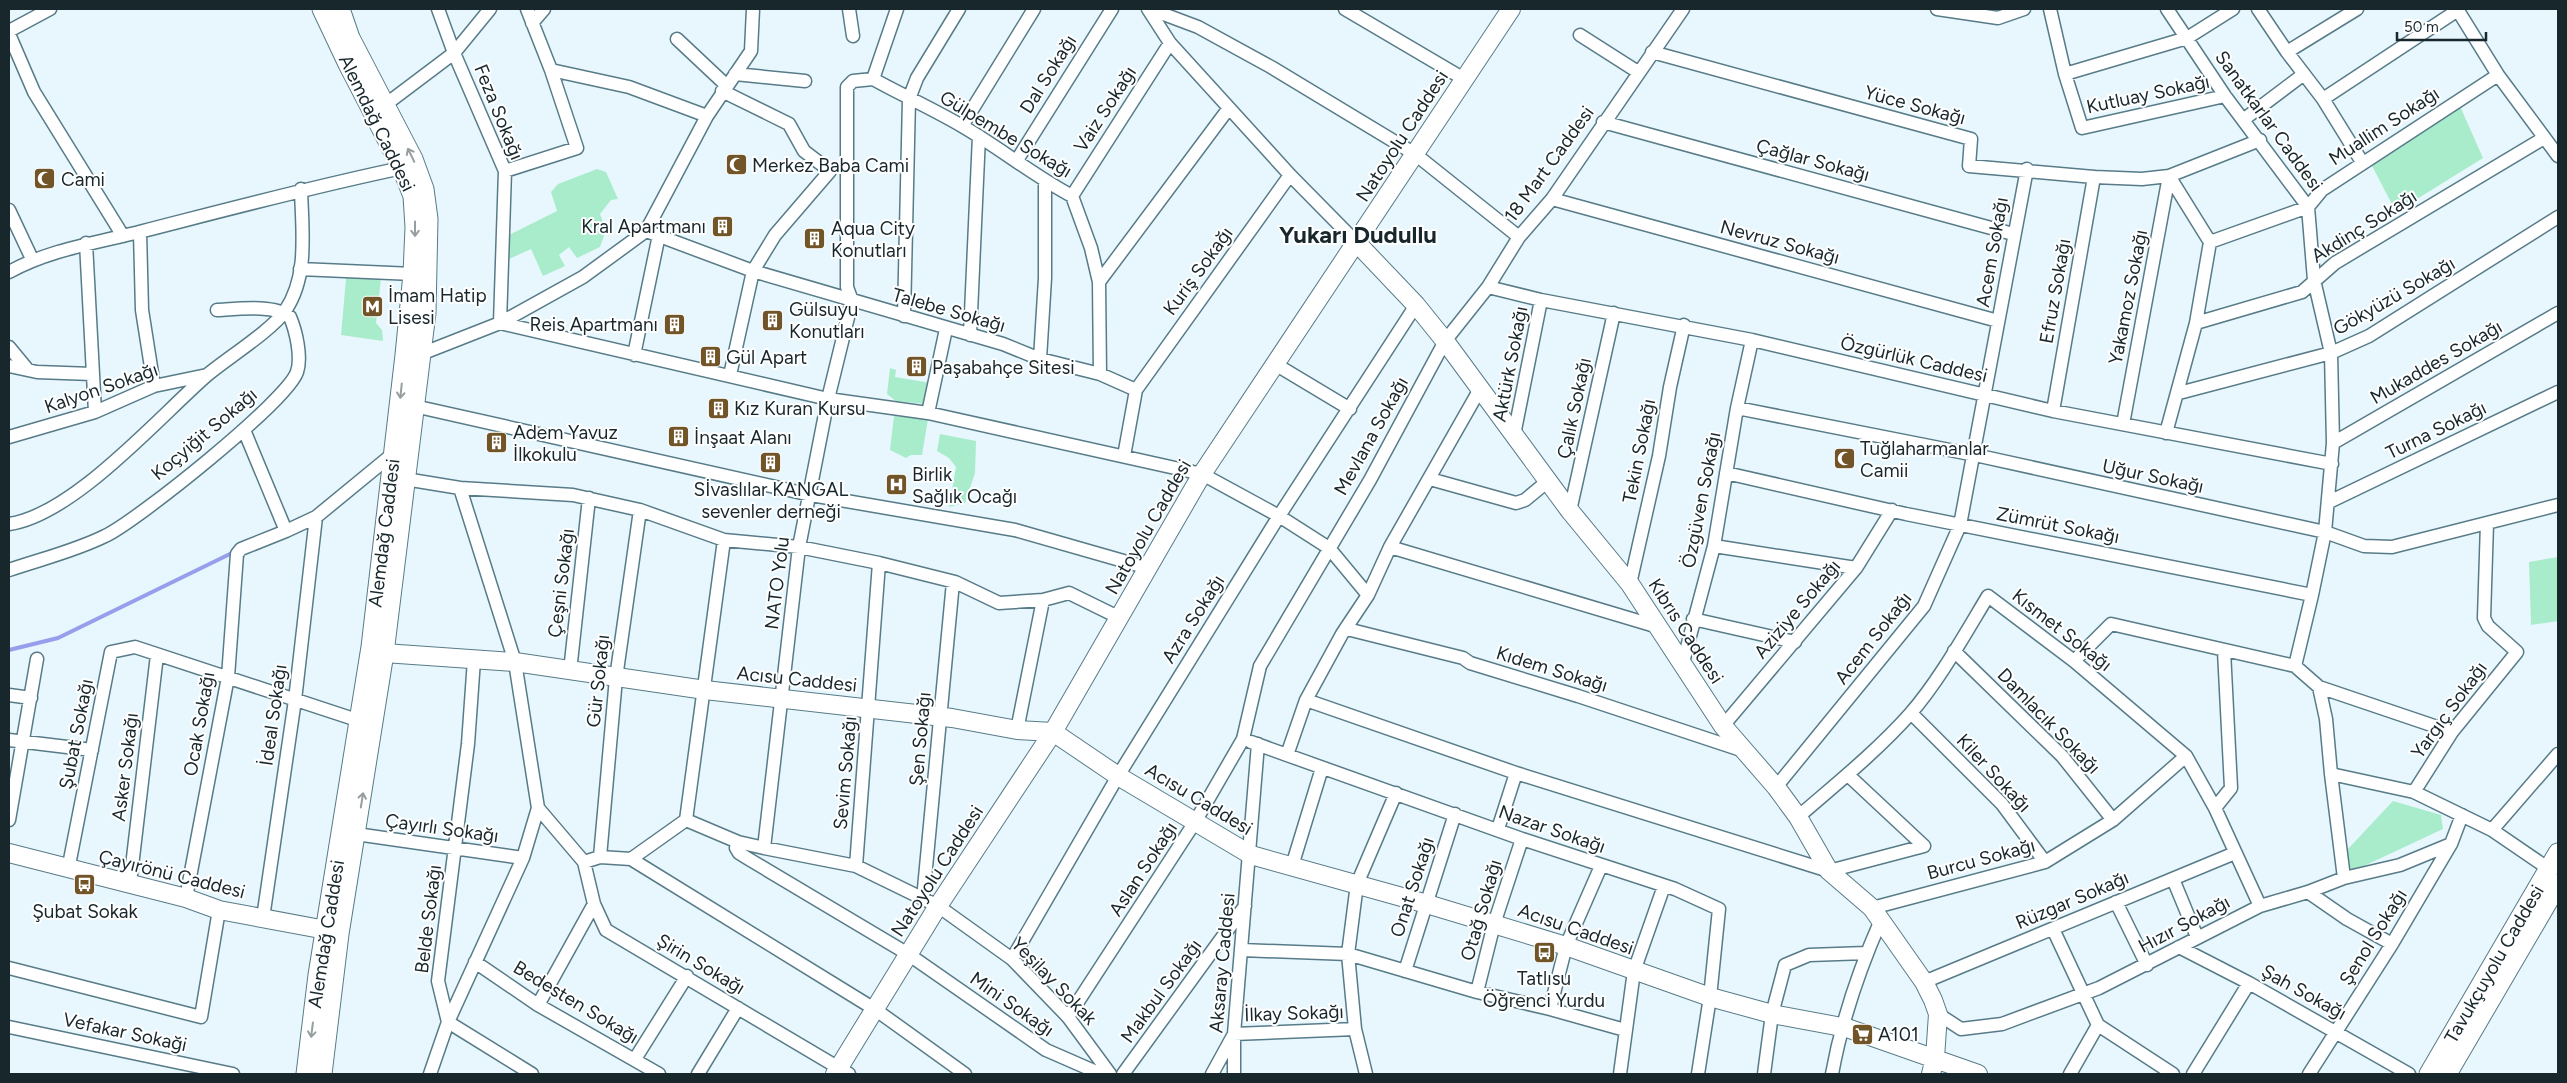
<svg xmlns="http://www.w3.org/2000/svg" width="2567" height="1083" viewBox="0 0 2567 1083" font-family="Figtree,sans-serif">
<rect width="100%" height="100%" fill="#e8f7fd"/>
<!-- green -->
<path fill="#a8eccb" d="M2459 104 2483 158 2396 212 2370 162Z
M597 169 606 172 618 199 611 200 600 214 606 230 600 247 577 258 569 247 559 255 565 266 543 276 531 249 507 260 509 235 557 211 551 192 558 184Z
M347 268 382 270 376 323 382 330 383 341 341 335Z
M890 368 896 370 895 377 931 383 926 404 896 401 887 394Z
M894 416 928 419 922 455H911L906 458 890 450Z
M940 434 976 441 975 473 965 503 949 507 956 467 949 458 937 451Z
M2558 557V621L2531 625 2529 562Z
M2393 801 2441 815 2443 829 2351 872 2347 850Z"/>
<g fill="none" stroke-linecap="round" stroke-linejoin="round">
<!-- stream -->
<path stroke="#979eec" stroke-width="4" d="M9 650 58 638 234 552"/>
<defs>
<path id="street" d="M438 9 454 53 505 171 500 323 828 399 928 413 1202 474 1279 516 1329 548 1368 595
M849 9 853 36
M897 9 873 79C902 95 933 109 962 126 1000 148 1034 176 1072 196L1091 248 1099 282 1229 108
M1148 9 1170 43 1290 175 1357 243
M1150 9 1198 27 1271 67 1415 154 1519 237
M1345 9 1464 79
M1937 9 1998 18 2024 9
M2050 9 2065 74 2082 128 2225 96
M2167 9 2225 96 2308 207 2314 280 2331 353 2333 443 2325 532 2312 595
M2258 9 2287 52 2323 99 2362 162
M2457 9 2498 75 2558 156
M532 23 544 9
M9 31 50 9
M9 34 34 92 123 236
M1580 35 1638 72
M677 39 727 86
M1652 52 1971 139 1969 166 2094 177 2142 179 2169 176 2260 140
M2287 52 2357 9
M551 70 629 87 707 116
M735 74 805 81
M2065 74 2187 38 2233 9
M722 91 789 124 804 151 830 171 775 235 753 271 730 375
M2323 99 2458 10
M385 105 454 53 490 9
M2243 120 2304 74
M1603 122 2013 234
M962 126 1034 9
M1017 160 1112 9
M505 171 577 148 551 70 527 9
M1072 196 1170 43
M1552 199 1998 321
M9 210 32 259
M646 231 753 271 1003 344 1040 359 1100 374
M140 232 142 310 154 386
M2210 242 2308 207 2322 190 2498 75
M86 243 95 412
M300 269 413 274
M9 272C51 249 97 243 143 231 229 209 315 186 402 168
M1099 282 1100 374 1136 390 1124 456
M1488 287 1541 300 1752 340 2053 411 2332 464
M904 316 909 99 917 78 959 9
M2196 323 2302 292 2335 263 2544 138
M970 335 979 136
M9 347 28 370
M421 354 500 323 583 277 646 231 707 116 751 51 753 9
M634 355 659 235
M1040 359 1045 278V182
M1275 364 1350 409
M9 366 37 372 92 374
M1480 389 1390 547 1368 595 1342 634 1306 700 1516 773 1829 871 1924 846 1848 775
M1136 390 1290 175
M2179 393 2331 353 2369 336 2558 217
M414 406 811 495 1015 530 1148 568
M1737 408 1975 455 2325 532 2364 546 2392 547 2558 505
M2053 411 2094 177
M928 413 946 329
M2123 424 2169 176
M244 430 286 531 316 517 394 453
M2166 433 2196 323 2210 242 2169 176
M1514 435 1541 300
M9 437 95 412 154 386 207 375
M2333 443 2558 313
M1726 473 1906 514 2312 595 2295 666
M405 479 460 488
M1430 479 1516 503 1525 500 1548 481
M2329 502 2558 392
M1570 511 1614 313
M9 524C73 515 157 419 206 376 226 359 271 331 285 311 309 276 302 230 301 189
M724 540 686 820 738 842 736 848 739 853 747 858 908 954 1046 1050 1101 1074
M1714 546 1856 568
M1390 547 1655 626
M9 570C41 559 75 551 105 536 137 521 287 401 297 372 302 357 296 331 290 317 275 304 236 309 217 310
M1630 584 1659 456 1670 387 1684 325
M1693 619 1795 642
M1347 629 1463 658 1470 663 1578 696 1744 751
M1954 651 2062 756 2113 820
M474 660 468 744 438 981 448 1022 532 1074
M2074 661 2111 624 2295 666 2319 687 2326 719 2331 774 2414 792 2492 830 2549 869
M1682 666 1714 546 1737 408 1752 340
M570 671 589 498
M2319 687 2452 732
M9 695 31 698
M1911 713 2002 804 2045 862
M1723 726 1856 568 1892 510
M1017 730 1043 600
M9 740 92 750
M1251 742 1287 755 1306 700
M1287 755 1522 839 1675 889 1719 909 1710 997 1698 1074
M2331 774 2344 878
M1776 787 1924 606 1960 525 2027 169
M2414 792 2452 732 2517 652 2488 626 2484 618 2487 523
M538 808 584 862 600 857 631 859 876 1010 965 1074
M2215 808 2231 788 2224 651
M1798 817C1836 784 1876 752 1910 714 1939 681 1965 634 1988 596L2074 661 2186 756 2215 808 2260 906
M9 820 37 659
M1498 829 1516 773
M2492 830 2558 754
M356 834 523 858
M738 842 764 848 799 547 828 399 852 301 847 287V87L853 81 873 79
M764 848 856 866 938 906 1012 959 1068 1017 1110 1074
M600 857 616 678 640 510
M631 859 686 820
M584 862 594 904 606 930 849 1074
M856 866 879 563
M1292 866 1322 768
M68 870 111 652 135 647 360 721
M2173 879 2197 937
M130 883 157 655
M2308 892 2347 919 2392 944
M186 898 228 677 237 554 241 549 286 531
M923 899 953 582
M2116 902 2147 965
M1872 908 2045 862 2113 820 2186 756
M263 918 295 700 316 517
M2053 929 2098 1025 2173 1074
M2179 947 2249 983 2409 1074
M1242 950 1348 954 1477 992 1550 1009 1625 1030
M1012 959 1118 776 1279 516 1416 305
M475 962 538 1005 659 1074
M9 968 201 1017 219 910
M1405 971 1455 814
M1924 982 2235 853
M1477 992 1494 924 1522 839
M538 1005 594 904
M1550 1009 1566 946 1601 866
M1938 1014 1961 1029 2002 1024 2099 988 2260 906 2308 892 2344 878 2400 865 2451 844
M1068 1017 1195 822 1243 739 1260 666 1370 480 1445 341 1488 287 1519 237 1552 199 1683 9
M9 1027 233 1074
M635 1059 687 976
M430 1074 448 1022 523 858 538 808 515 662 460 488 573 495 640 510 724 540 799 547 879 563 955 582 999 603 1043 600 1069 593 1120 618
M698 1074 738 1008
M1123 1074 1245 906
M1212 1074 1234 1034 1355 1029
M1234 1074V1034L1258 744
M1366 1074 1355 1029 1348 954 1357 884 1396 793
M1620 1074 1634 971 1664 886
M1764 1074 1772 1014 1785 965 1809 955 1866 953
M1832 1074C1842 1019 1858 972 1881 920
M2070 1074 2098 1025
M2193 1074 2249 983
M2309 1074 2392 944 2451 844 2462 815"/>
<path id="secondary" d="M1357 243 1416 305 1445 341 1570 511 1630 584 1723 726 1776 787 1798 817 1829 871 1872 908 1924 982 1933 1000 1938 1014 1935 1058 1931 1074
M384 653 515 662 705 690 952 718 1017 730 1053 732 1118 776 1251 855 1427 904 1566 946 1710 997 1772 1014 1847 1028 1978 1074
M9 853 186 898 219 910 326 930
M835 1074 938 906 1053 732 1202 474 1511 9"/>
<path id="primary" d="M306 1074 318 975 371 647 405 355 413 274 415 227 413 196 402 168 348 64 322 9
M322 1074 339 934 384 653 426 313 428 219 424 189 413 159 350 38 340 9
M2429 1074 2558 853
M2447 1074 2558 884"/>
</defs>
<!-- street casing -->
<use href="#street" stroke="#577b88" stroke-width="15"/>
<!-- secondary casing -->
<use href="#secondary" stroke="#577b88" stroke-width="20"/>
<!-- primary casing -->
<use href="#primary" stroke="#577b88" stroke-width="21"/>
<!-- street -->
<use href="#street" stroke="#fff" stroke-width="12"/>
<!-- secondary -->
<use href="#secondary" stroke="#fff" stroke-width="18"/>
<!-- primary -->
<use href="#primary" stroke="#fff" stroke-width="19"/>
</g>
<!-- one-way arrows -->
<defs><path id="oneway-shaft" d="M-6 0H5M1.5-3L5.5 0L1.5 3" fill="none" stroke-width="1.6" stroke-linecap="round" stroke-linejoin="round" transform="scale(1.25)"/></defs>
<g stroke="#979ea0">
<use href="#oneway-shaft" transform="translate(411 155) rotate(-116)"/>
<use href="#oneway-shaft" transform="translate(415 229) rotate(90)"/>
<use href="#oneway-shaft" transform="translate(401 391) rotate(96)"/>
<use href="#oneway-shaft" transform="translate(362 800) rotate(-81)"/>
<use href="#oneway-shaft" transform="translate(312 1030) rotate(97)"/>
</g>
<!-- icons -->
<defs>
<symbol id="mosque-square" viewBox="-11 -11 22 22"><rect x="-9" y="-9" width="18" height="18" rx="4" fill="#715427" stroke="#fff"/><path d="M3.5-4.9A6 6 0 1 0 3.5 4.9A5 5 0 1 1 3.5-4.9Z" fill="#fff"/></symbol>
<symbol id="building-square" viewBox="-11 -11 22 22"><rect x="-9" y="-9" width="18" height="18" rx="4" fill="#715427" stroke="#fff"/><path d="M-4-6H4V6H1V3H-1V6H-4ZM-2.5-4.3h1.7v1.8h-1.7ZM.8-4.3h1.7v1.8H.8ZM-2.5-1h1.7V.8h-1.7ZM.8-1h1.7V.8H.8Z" fill="#fff"/></symbol>
<symbol id="metro-square" viewBox="-11 -11 22 22"><rect x="-9" y="-9" width="18" height="18" rx="4" fill="#715427" stroke="#fff"/><path d="M-5.5 5V-5H-3L0 0L3-5H5.5V5H3V-.5L0 4L-3-.5V5Z" fill="#fff"/></symbol>
<symbol id="hospital-square" viewBox="-11 -11 22 22"><rect x="-9" y="-9" width="18" height="18" rx="4" fill="#715427" stroke="#fff"/><path d="M-5-5h3v3.5h4V-5h3V5h-3V1.5h-4V5h-3Z" fill="#fff"/></symbol>
<symbol id="bus-square" viewBox="-11 -11 22 22"><rect x="-9" y="-9" width="18" height="18" rx="4" fill="#715427" stroke="#fff"/><path d="M-5-6H5V4H4V6H2V4H-2V6H-4V4H-5ZM-3.5-4V0h7V-4ZM-3.5 1.2v1.5H-2V1.2ZM2 1.2v1.5H3.5V1.2Z" fill="#fff"/></symbol>
<symbol id="supermarket-square" viewBox="-11 -11 22 22"><rect x="-9" y="-9" width="18" height="18" rx="4" fill="#715427" stroke="#fff"/><path d="M-6-5.5h2.5l.6 2H6L4.5 2H-2.5L-4.4-4H-6ZM-1.5 3.2a1.3 1.3 0 1 0 .1 0ZM3 3.2a1.3 1.3 0 1 0 .1 0Z" fill="#fff"/></symbol>
</defs>
<g fill-rule="evenodd">
<use href="#mosque-square" x="724" y="152" width="25" height="25"/>
<use href="#mosque-square" x="32" y="166" width="25" height="25"/>
<use href="#building-square" x="710" y="214" width="25" height="25"/>
<use href="#building-square" x="802" y="226" width="25" height="25"/>
<use href="#metro-square" x="360" y="294" width="25" height="25"/>
<use href="#building-square" x="760" y="308" width="25" height="25"/>
<use href="#building-square" x="662" y="312" width="25" height="25"/>
<use href="#building-square" x="698" y="344" width="25" height="25"/>
<use href="#building-square" x="904" y="354" width="25" height="25"/>
<use href="#building-square" x="706" y="396" width="25" height="25"/>
<use href="#building-square" x="666" y="424" width="25" height="25"/>
<use href="#building-square" x="484" y="430" width="25" height="25"/>
<use href="#mosque-square" x="1832" y="446" width="25" height="25"/>
<use href="#building-square" x="758" y="450" width="25" height="25"/>
<use href="#hospital-square" x="884" y="472" width="25" height="25"/>
<use href="#bus-square" x="72" y="872" width="25" height="25"/>
<use href="#bus-square" x="1532" y="940" width="25" height="25"/>
<use href="#supermarket-square" x="1850" y="1022" width="25" height="25"/>
</g>
<g text-anchor="middle" dominant-baseline="central" stroke-width="4" stroke-linejoin="round" paint-order="stroke">
<!-- street labels -->
<g font-size="19" fill="#18272c" stroke="#fff">
<text transform="translate(1048 74) rotate(-58)">Dal Sokağı</text>
<text transform="translate(2148 94) rotate(-12)">Kutluay Sokağı</text>
<text transform="translate(1915 105) rotate(15)">Yüce Sokağı</text>
<text transform="translate(1105 109) rotate(-57)">Vaiz Sokağı</text>
<text transform="translate(499 112) rotate(68)">Feza Sokağı</text>
<text transform="translate(2269 121) rotate(54)">Sanatkarlar Caddesi</text>
<text transform="translate(377 123) rotate(64)">Alemdağ Caddesi</text>
<text transform="translate(2384 126) rotate(-33)">Muallim Sokağı</text>
<text transform="translate(1006 134) rotate(31)">Gülpembe Sokağı</text>
<text transform="translate(1402 136) rotate(-57)">Natoyolu Caddesi</text>
<text transform="translate(1813 160) rotate(15)">Çağlar Sokağı</text>
<text transform="translate(1549 164) rotate(-54)">18 Mart Caddesi</text>
<text transform="translate(2364 226) rotate(-32)">Akdinç Sokağı</text>
<text transform="translate(1780 242) rotate(15)">Nevruz Sokağı</text>
<text transform="translate(1992 252) rotate(-80)">Acem Sokağı</text>
<text transform="translate(1198 271) rotate(-54)">Kuriş Sokağı</text>
<text transform="translate(2055 291) rotate(-80)">Efruz Sokağı</text>
<text transform="translate(2394 296) rotate(-30)">Gökyüzü Sokağı</text>
<text transform="translate(2128 297) rotate(-79)">Yakamoz Sokağı</text>
<text transform="translate(949 310) rotate(16)">Talebe Sokağı</text>
<text transform="translate(1914 359) rotate(13)">Özgürlük Caddesi</text>
<text transform="translate(2436 362) rotate(-30)">Mukaddes Sokağı</text>
<text transform="translate(1510 364) rotate(-79)">Aktürk Sokağı</text>
<text transform="translate(101 388) rotate(-19)">Kalyon Sokağı</text>
<text transform="translate(1574 408) rotate(-78)">Çalık Sokağı</text>
<text transform="translate(2436 430) rotate(-26)">Turna Sokağı</text>
<text transform="translate(204 434) rotate(-40)">Koçyiğit Sokağı</text>
<text transform="translate(1371 436) rotate(-61)">Mevlana Sokağı</text>
<text transform="translate(1639 451) rotate(-79)">Tekin Sokağı</text>
<text transform="translate(2153 476) rotate(12)">Uğur Sokağı</text>
<text transform="translate(1701 500) rotate(-79)">Özgüven Sokağı</text>
<text transform="translate(2058 525) rotate(11)">Zümrüt Sokağı</text>
<text transform="translate(1148 527) rotate(-60)">Natoyolu Caddesi</text>
<text transform="translate(384 533) rotate(-83)">Alemdağ Caddesi</text>
<text transform="translate(561 583) rotate(-83)">Çeşni Sokağı</text>
<text transform="translate(777 583) rotate(-83)">NATO Yolu</text>
<text transform="translate(1797 609) rotate(-50)">Aziziye Sokağı</text>
<text transform="translate(1193 619) rotate(-58)">Azra Sokağı</text>
<text transform="translate(2062 630) rotate(38)">Kısmet Sokağı</text>
<text transform="translate(1686 631) rotate(57)">Kıbrıs Caddesi</text>
<text transform="translate(1873 638) rotate(-52)">Acem Sokağı</text>
<text transform="translate(1552 669) rotate(17)">Kıdem Sokağı</text>
<text transform="translate(797 679) rotate(6)">Acısu Caddesi</text>
<text transform="translate(598 681) rotate(-84)">Gür Sokağı</text>
<text transform="translate(2449 710) rotate(-54)">Yargıç Sokağı</text>
<text transform="translate(273 715) rotate(-82)">İdeal Sokağı</text>
<text transform="translate(2049 721) rotate(46)">Damlacık Sokağı</text>
<text transform="translate(199 724) rotate(-80)">Ocak Sokağı</text>
<text transform="translate(76 734) rotate(-79)">Şubat Sokağı</text>
<text transform="translate(920 739) rotate(-85)">Şen Sokağı</text>
<text transform="translate(125 767) rotate(-83)">Asker Sokağı</text>
<text transform="translate(845 773) rotate(-85)">Sevim Sokağı</text>
<text transform="translate(1994 773) rotate(47)">Kiler Sokağı</text>
<text transform="translate(1199 799) rotate(31)">Acısu Caddesi</text>
<text transform="translate(442 828) rotate(8)">Çayırlı Sokağı</text>
<text transform="translate(1552 829) rotate(19)">Nazar Sokağı</text>
<text transform="translate(1981 859) rotate(-15)">Burcu Sokağı</text>
<text transform="translate(1143 869) rotate(-57)">Aslan Sokağı</text>
<text transform="translate(937 871) rotate(-57)">Natoyolu Caddesi</text>
<text transform="translate(172 874) rotate(14)">Çayırönü Caddesi</text>
<text transform="translate(1412 887) rotate(-72)">Onat Sokağı</text>
<text transform="translate(2072 900) rotate(-23)">Rüzgar Sokağı</text>
<text transform="translate(1481 910) rotate(-74)">Otağ Sokağı</text>
<text transform="translate(428 919) rotate(-83)">Belde Sokağı</text>
<text transform="translate(2184 924) rotate(-28)">Hızır Sokağı</text>
<text transform="translate(1576 929) rotate(19)">Acısu Caddesi</text>
<text transform="translate(326 934) rotate(-81)">Alemdağ Caddesi</text>
<text transform="translate(2373 937) rotate(-58)">Şenol Sokağı</text>
<text transform="translate(1222 963) rotate(-85)">Aksaray Caddesi</text>
<text transform="translate(701 964) rotate(31)">Şirin Sokağı</text>
<text transform="translate(2494 964) rotate(-60)">Tavukçuyolu Caddesi</text>
<text transform="translate(1054 981) rotate(46)">Yeşilay Sokak</text>
<text transform="translate(1161 991) rotate(-54)">Makbul Sokağı</text>
<text transform="translate(2304 992) rotate(29)">Şah Sokağı</text>
<text transform="translate(576 1002) rotate(31)">Bedesten Sokağı</text>
<text transform="translate(1012 1004) rotate(35)">Mini Sokağı</text>
<text transform="translate(1294 1013) rotate(-2)">İlkay Sokağı</text>
<text transform="translate(125 1032) rotate(12)">Vefakar Sokaği</text>
</g>
<!-- poi labels -->
<g font-size="19" fill="#18272c" stroke="#fff" text-anchor="start">
<text x="752" y="165">Merkez Baba Cami</text>
<text x="61" y="179">Cami</text>
<text x="706" y="226" text-anchor="end">Kral Apartmanı</text>
<text x="831" y="228">Aqua City<tspan x="831" dy="22">Konutları</tspan></text>
<text x="388" y="295">İmam Hatip<tspan x="388" dy="22">Lisesi</tspan></text>
<text x="789" y="309">Gülsuyu<tspan x="789" dy="22">Konutları</tspan></text>
<text x="658" y="324" text-anchor="end">Reis Apartmanı</text>
<text x="726" y="357">Gül Apart</text>
<text x="932" y="367">Paşabahçe Sitesi</text>
<text x="734" y="408">Kız Kuran Kursu</text>
<text x="513" y="432">Adem Yavuz<tspan x="513" dy="22">İlkokulu</tspan></text>
<text x="694" y="437">İnşaat Alanı</text>
<text x="1860" y="448">Tuğlaharmanlar<tspan x="1860" dy="22">Camii</tspan></text>
<text x="912" y="474">Birlik<tspan x="912" dy="22">Sağlık Ocağı</tspan></text>
<text x="771" y="489" text-anchor="middle">Sİvaslılar KANGAL<tspan x="771" dy="22">sevenler derneği</tspan></text>
<text x="85" y="911" text-anchor="middle">Şubat Sokak</text>
<text x="1544" y="978" text-anchor="middle">Tatlısu<tspan x="1544" dy="22">Öğrenci Yurdu</tspan></text>
<text x="1878" y="1034">A101</text>
</g>
<!-- district labels -->
<g font-size="24" font-weight="bold" fill="#18272c" stroke="#fff">
<text x="1358" y="234">Yukarı Dudullu</text>
</g>
</g>
<!-- border -->
<rect width="2567" height="1083" fill="none" stroke="#18272c" stroke-width="20"/>
<!-- scale -->
<path d="M2397 32v8h89v-8" fill="none" stroke="#18272c" stroke-width="2.5"/>
<text x="2404" y="32" font-size="15" fill="#18272c" stroke="#ffffff" stroke-width="4" paint-order="stroke">50 m</text>
</svg>
